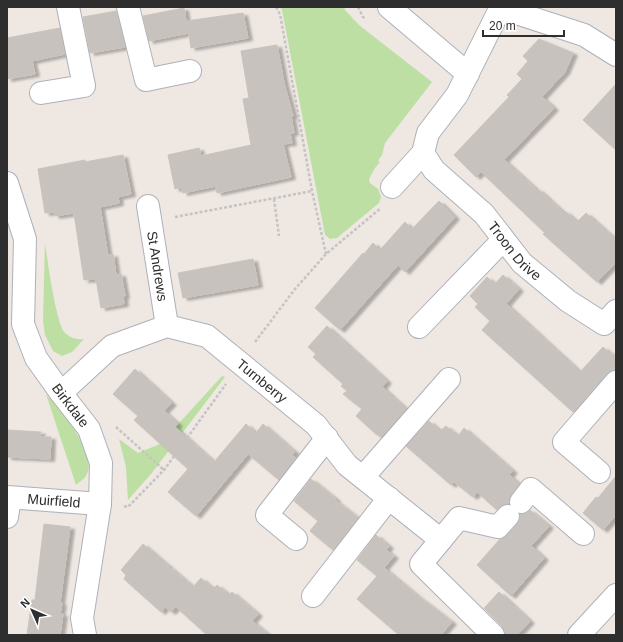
<svg xmlns="http://www.w3.org/2000/svg" width="623" height="642" viewBox="0 0 623 642" font-family="Helvetica,sans-serif">
<defs>
<filter id="shadow"><feDropShadow dx="4.5" dy="2.5" stdDeviation="1" flood-color="#0004"/></filter>
</defs>
<rect width="100%" height="100%" fill="#eee7e2"/>
<!-- green -->
<path fill="#bedfa3" d="M280 7H344L345 10 359 25 432 82 385 143 382 155 378 161 380 162 375 168 369 179 370 183 378 189 381 197 379 203 337 238 330 239 325 235 282 10Z
M45 242C47 258 56 324 65 333 70 338 77 340 84 339L72 352 62 356 53 351 45 335 43 321Z
M222 376 225 377 151 474 128 500 126 467 119 439 138 453 160 444Z
M46 394C60 409 97 452 87 474 85 479 79 482 76 485Z"/>
<!-- building -->
<path fill="#c7c2bd" stroke="#c9c3bb" filter="url(#shadow)" d="M184 8 186 21 243 13 248 38 191 48 188 29 189 33 149 41 143 16Z
M116 11 125 47 90 53 83 17Z
M60 28 65 54 32 61 35 74 7 79V38Z
M539 39 573 53 565 72 542 97 554 108 504 160 537 190 538 189 564 213 565 211 577 222 586 213 616 240V262L597 282 543 234 545 233 481 172 476 177 454 155 509 97 507 95 522 79 517 74 528 61 523 56Z
M277 45 284 83 293 116H291L294 133H290L292 143 283 144 291 177 217 193 216 186 183 193 182 187 175 189 168 155 199 148 201 156 251 145 243 99 249 98 241 51Z
M616 84V150L583 120Z
M123 155 131 194 118 197 119 203 100 207 108 256 113 254 116 275 121 274 125 296H123L124 304 101 308 96 279 84 280 74 213 55 216 54 212 45 213 38 169 85 160V162Z
M439 201 455 217 405 272 398 265 340 330 315 308 363 253 364 254 373 243 380 250 405 222 412 229Z
M253 259 258 285 183 298 178 273Z
M503 275 519 289 506 304 580 372 603 347 616 358V370H612L607 374 573 412 482 330 490 321 475 307 478 304 470 296 487 277 495 284Z
M327 326 387 381 382 387 406 409 381 437 377 434V435L356 416 362 409 343 394 347 391 341 386 343 384 313 357 316 354 308 347Z
M135 369 172 403 164 411 178 424 175 427 214 462 246 424 256 433 263 424 295 452 292 455 296 458 279 480 248 454 196 516 168 492 188 469 134 420 138 416 113 394Z
M429 421 440 431 446 426 458 436 464 428 513 471 509 475 519 484 511 495 509 500V504H504L497 510 477 492 473 497 454 482 451 485 406 446Z
M7 430 41 432 40 437H51L50 459 7 457Z
M616 476V515L603 530 583 513 596 497 598 498Z
M311 479 336 499 335 500 358 518 333 550 310 531 318 521 294 501Z
M530 510 549 526 531 546 544 558 511 596 477 565 500 539H502L507 535 517 524 520 519V514H525Z
M44 524 70 527 60 603H62L60 614H63L60 635H27L32 600H35Z
M376 535 389 546 386 550 394 556 377 576 357 560Z
M143 544 193 587 201 578 213 589 217 585 229 595 232 592 258 614 252 621 269 635H207L176 607 171 612 165 607 161 612 124 579 126 575 121 570Z
M384 568 419 597 452 622 441 635H399L357 599Z
M499 592 530 621 517 635H506L502 626 484 608Z"/>
<g fill="none" stroke-linecap="round" stroke-linejoin="round">
<defs>
<g id="minor">
<path d="M128 7 146 80 190 71"/>
<path d="M389 7 468 74"/>
<path d="M501 8 584 35 616 55"/>
<path d="M41 93 84 86 68 7"/>
<path id="s1" d="M423 153 434 170 484 214 522 263 568 301 604 324 616 311"/>
<path id="s2" d="M7 183 25 239 23 324 36 358 61 393 89 429 101 463 100 504 82 618 85 635"/>
<path d="M392 187 423 153 428 133 457 95 501 7"/>
<path id="s3" d="M148 206 167 326"/>
<path d="M419 327 503 240"/>
<path id="s4" d="M61 393 112 346 167 326 207 336 316 425 347 465 441 540"/>
<path d="M599 472 564 442 616 382"/>
<path d="M363 477 449 379"/>
<path id="s5" d="M7 497 100 504"/>
<path d="M521 502 531 489 583 534"/>
<path d="M7 517 10 498"/>
<path d="M296 539 267 515 327 438"/>
<path d="M313 596 389 498"/>
<path d="M493 635 421 564 459 518 498 527 508 516"/>
<path d="M579 635 616 595"/>
</g>
</defs>
<!-- minor casing -->
<use href="#minor" stroke="#aeb1b9" stroke-width="24"/>
<!-- path -->
<path stroke="#c4c4c4" stroke-width="2.5" stroke-dasharray="3 2" stroke-linecap="butt" d="M276 7 280 14 312 191 326 254
M358 7 363 17 366 19
M274 199 279 236
M175 217 312 191
M255 342 295 289 326 254 381 208
M116 427 164 470
M124 506 128 507 164 470 226 384"/>
<!-- minor -->
<use href="#minor" stroke="#fff" stroke-width="22"/>
</g>
<g text-anchor="middle" dominant-baseline="central" stroke-width="3.5" stroke-linejoin="round" paint-order="stroke">
<!-- street labels -->
<g font-size="14" fill="#2e2e2e" stroke="#fff">
<text stroke="none"><textPath href="#s1" startOffset="135">Troon Drive</textPath></text>
<text stroke="none"><textPath href="#s3" startOffset="61">St Andrews</textPath></text>
<text stroke="none"><textPath href="#s4" startOffset="240">Turnberry</textPath></text>
<text stroke="none"><textPath href="#s2" startOffset="239">Birkdale</textPath></text>
<text stroke="none"><textPath href="#s5" startOffset="47">Muirfield</textPath></text>
</g>
</g>
<!-- border -->
<rect width="623" height="642" fill="none" stroke="#2e2e2e" stroke-width="16"/>
<!-- north arrow -->
<g transform="translate(32 610) rotate(315)" stroke="#ffffff" stroke-width="3" paint-order="stroke">
<path d="M0-3L7 15L0 10L-7 15Z" fill="#2e2e2e"/>
<text y="-6" font-size="11" font-weight="bold" text-anchor="middle" fill="#2e2e2e">N</text>
</g>
<!-- scale -->
<path d="M483 30v6h81v-6" fill="none" stroke="#2e2e2e" stroke-width="2"/>
<text x="489" y="30" font-size="12" fill="#2e2e2e" stroke="#ffffff" stroke-width="3" paint-order="stroke">20 m</text>
</svg>
